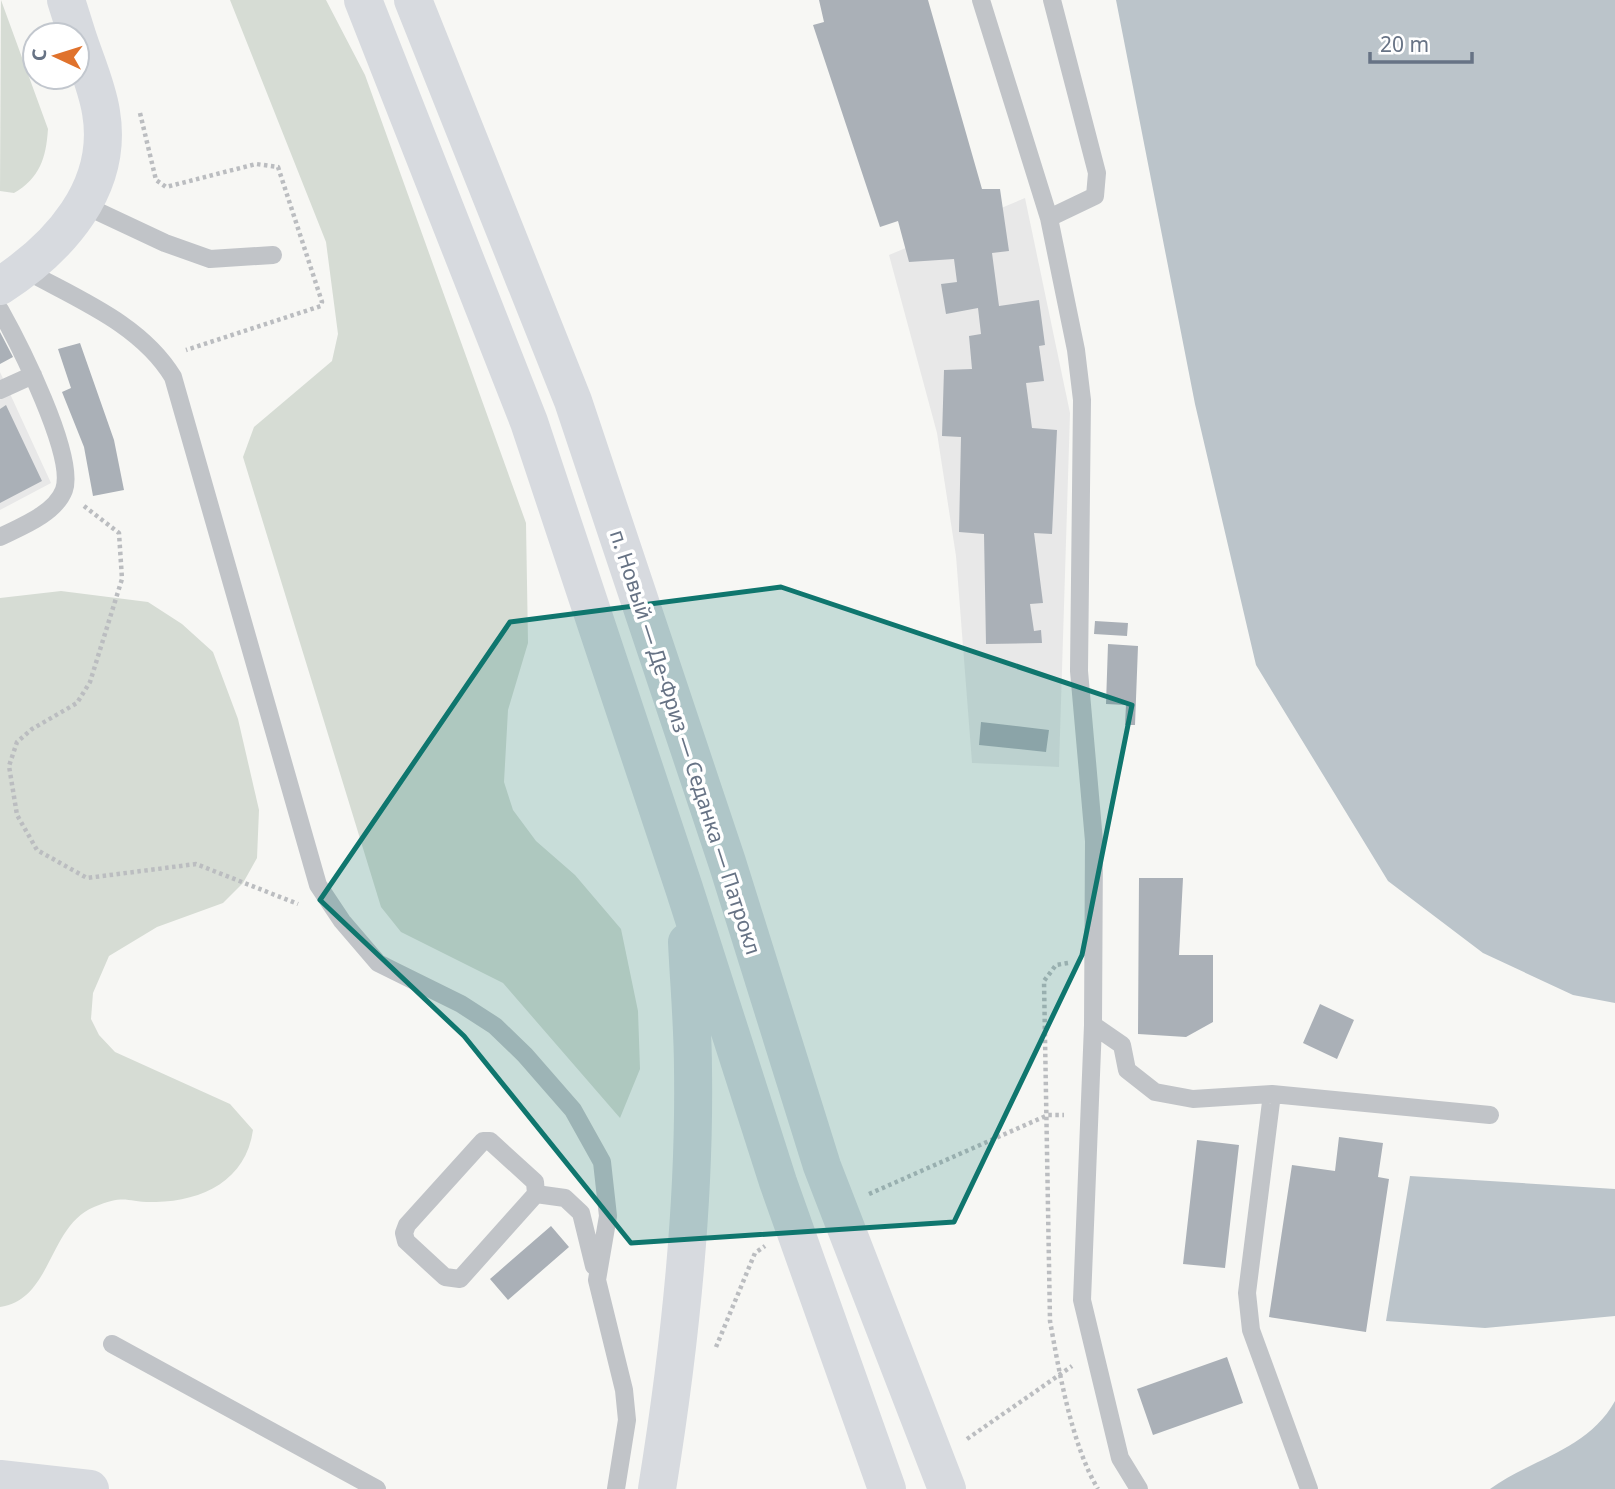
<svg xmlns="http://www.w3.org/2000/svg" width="1615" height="1489" viewBox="0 0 1615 1489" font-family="'Noto Sans',sans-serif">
<rect width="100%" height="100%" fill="#f7f7f4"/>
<!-- built -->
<path fill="#e8e8e8" d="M1025 198 1070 413 1059 767 972 763 956 556 937 433 889 255Z
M0 372 51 483 0 510Z"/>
<!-- green -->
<path fill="#d6dcd4" d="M1 0 48 129C46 158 40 178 14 193L0 191Z
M230 0H326L365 75 526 523 528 643 508 710 504 782 513 810 536 841 575 875 621 929 638 1011 640 1069 620 1118 503 983 401 932 381 907 243 457 254 427 332 361 338 334 326 242Z
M61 591 148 602 182 624 213 652 238 719 259 810 257 858 243 883 223 903 157 927 109 956 93 993 91 1019 99 1035 115 1052 230 1104 253 1130C246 1180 203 1201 156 1202 125 1203 128 1193 94 1207 48 1226 52 1300 0 1307V598Z"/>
<!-- water -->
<path fill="#bbc4ca" d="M1116 0H1615V1003L1573 995 1483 953 1388 881 1256 665 1195 404Z
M1410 1176 1615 1189V1316L1485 1328 1386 1321Z
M1615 1401V1489H1490C1531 1459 1588 1450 1615 1401Z"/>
<!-- building -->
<path fill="#aab0b7" d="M819 0H928L982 189H1000L1009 251 992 253 999 306 1039 300 1045 345 1039 346 1044 381 1026 383 1032 428 1057 430 1052 534 1034 533 1043 603 1030 604 1034 631 1041 630 1042 643 986 644 984 534 959 532 961 437 942 436 944 370 972 369 969 336 981 334 978 308 946 314 941 284 957 282 954 259 909 262 898 221 880 227 813 25 824 22Z
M0 332 13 357 0 364Z
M80 343 114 440 124 490 93 496 84 447 62 392 71 388 58 349Z
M6 405 42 481 0 503V409Z
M1095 621 1128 623 1127 636 1094 634Z
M1108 644 1138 646 1135 725H1125L1126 705 1106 704Z
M981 722 1049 730 1046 752 979 745Z
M1139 878H1183L1179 955H1213V1022L1186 1037 1138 1034Z
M1320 1004 1354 1020 1337 1059 1303 1043Z
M1339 1137 1383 1143 1378 1177 1389 1179 1366 1332 1269 1317 1292 1165 1335 1171Z
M1197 1140 1239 1145 1225 1268 1183 1264Z
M551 1226 569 1247 508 1300 490 1279Z
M1227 1357 1243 1403 1153 1435 1137 1389Z"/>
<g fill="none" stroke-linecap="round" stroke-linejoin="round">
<!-- path -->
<path stroke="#bbbdc0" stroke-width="4.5" stroke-dasharray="3.5 3.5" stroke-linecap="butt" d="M140 113 156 180 166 187 256 164 278 167 322 302 321 306 186 350
M84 506 119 533 122 579 90 682 77 703 32 729 17 742 9 766 17 815 37 850 87 878 196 864 298 904
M1068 963 1056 965 1044 981 1050 1321C1059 1371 1072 1446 1098 1489
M869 1194 1048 1115H1064
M716 1347 755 1253 765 1246
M967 1439 1072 1366"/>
<!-- service -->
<path stroke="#c1c4c8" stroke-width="18" d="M981 0 1049 218
M1052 0 1097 173 1095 196 1049 218 1076 350 1082 400 1079 671 1094 841 1093 1025 1082 1300 1120 1458 1139 1489
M84 205 165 243 210 259 273 255
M25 270C77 299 141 324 173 377L318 885 342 921 378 963 461 1004 495 1026 525 1055 573 1110 602 1162 608 1216 597 1280 624 1390 627 1420 616 1489
M0 310C18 342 76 456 64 490 55 514 20 527 0 537
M0 390 33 375
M1093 1025 1122 1045 1127 1070 1155 1092 1193 1099 1272 1094
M536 1194 535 1182 490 1141H483L407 1225 404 1233 406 1241 445 1277 460 1279 536 1194 565 1198 581 1213 594 1266
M112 1344 377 1489
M1309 1489 1251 1330 1247 1293 1272 1094 1490 1115"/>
<!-- secondary -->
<path stroke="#d7dadf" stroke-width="38" d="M66 0 77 35
M0 286C59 248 114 188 101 112 97 86 85 60 77 35
M0 1479 90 1489"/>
<!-- trunk -->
<path stroke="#d7dadf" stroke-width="38" d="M363 0 529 422 684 888 778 1182 887 1489
M413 0 573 401 727 862 822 1166 947 1489
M657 1489C679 1353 695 1208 693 1070 693 1027 689 985 687 942"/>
</g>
<!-- marked area -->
<path fill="#0f766e" fill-opacity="0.2" stroke="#0f766e" stroke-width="5" stroke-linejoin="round" d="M781 587 1132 705 1082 955 954 1222 631 1243 464 1036 320 900 510 622Z"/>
<g text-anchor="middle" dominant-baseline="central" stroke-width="7" stroke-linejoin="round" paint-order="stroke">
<!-- street labels -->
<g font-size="21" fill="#677385" stroke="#fff">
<text transform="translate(686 742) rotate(72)">п. Новый — Де-Фриз — Седанка — Патрокл</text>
</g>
</g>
<!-- north arrow -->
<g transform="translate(56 56) rotate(274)"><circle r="33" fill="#ffffff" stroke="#c2c7ce" stroke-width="2"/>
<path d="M0-5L12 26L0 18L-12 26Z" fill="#e0722c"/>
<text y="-10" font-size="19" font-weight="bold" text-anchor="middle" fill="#677385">С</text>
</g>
<!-- scale -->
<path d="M1370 52v10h102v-10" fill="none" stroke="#677385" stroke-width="3.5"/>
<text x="1380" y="52" font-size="21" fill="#677385" stroke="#ffffff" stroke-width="5" paint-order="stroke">20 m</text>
</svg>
